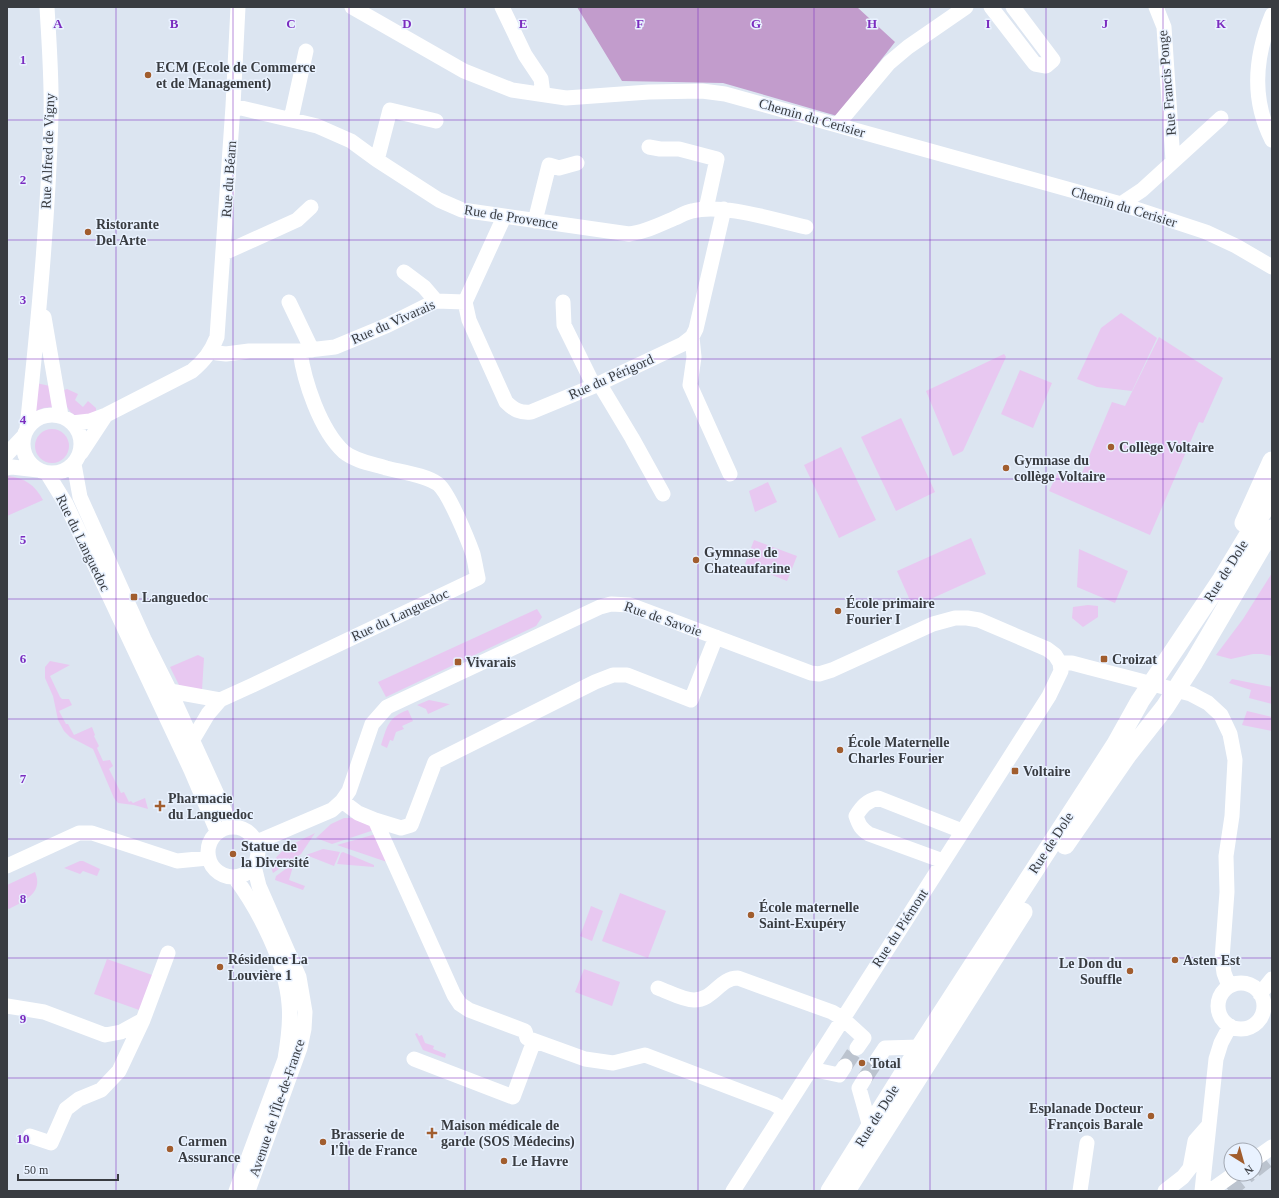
<svg xmlns="http://www.w3.org/2000/svg" width="1279" height="1198" viewBox="0 0 1279 1198" font-family="'Times New Roman',serif">
<rect width="100%" height="100%" fill="#dce5f1"/>
<!-- green -->
<path fill="#e8c8f1" d="M1121 313 1157 338 1132 391 1097 387 1077 379 1101 328Z
M1159 337 1223 378 1203 423 1199 422 1150 535 1049 491 1058 472 1079 480 1112 402 1125 406Z
M1004 354 1006 357 963 451 953 456 926 391Z
M1020 370 1052 383 1033 428 1001 414Z
M36 383 50 386 53 407 43 408 36 411Z
M67 389 78 394 75 400 83 407 88 401 96 408V412C91 413 85 416 80 416 67 416 65 400 62 391Z
M901 418 935 492 896 511 861 437Z
M35 446a17 17 0 1 1 34 0a17 17 0 1 1-34 0Z
M841 447 876 520 839 538 804 465Z
M7 474 8 476C25 478 35 485 43 500L7 516Z
M768 482 777 502 755 512 749 491Z
M971 538 986 574 913 607 897 571Z
M754 540 797 556 787 581 745 564Z
M1079 549 1128 571 1115 603 1077 587Z
M1272 573V656L1262 654H1253L1231 659 1216 655 1243 619Z
M1088 605 1098 606V617L1083 627 1072 618 1073 607Z
M537 609 542 617 536 626 386 697 378 682Z
M198 655 204 658 202 690 192 689 179 685 170 667Z
M50 661 70 665 50 676 60 697 62 699H69L72 705 59 711 66 724H68L74 735 92 727 95 735 94 736 99 746 97 748 103 761 110 760 113 766 109 769 121 793 124 792 129 802 131 801 133 803 145 798 148 809 134 805 118 803 114 798 93 749 70 737 64 731 58 720 53 696 45 678V667Z
M1232 679 1272 687V704L1249 698 1251 690 1229 683Z
M429 700 449 704H450L428 714 426 709 417 705Z
M408 710 413 721 402 726 404 729 396 732 393 741 390 740 387 748 381 745C387 727 388 717 408 710Z
M1247 711 1272 717V731L1242 725Z
M344 818H353L377 829 332 844 316 838 331 824Z
M315 833 301 854 273 873 271 867C278 848 298 842 315 833Z
M376 834 387 862 337 845Z
M323 849 340 852 334 866 306 855Z
M343 852 374 865V867L337 864 341 853Z
M80 861H83L100 869 97 876 83 871 80 874 64 868Z
M294 863 289 880 305 886 303 890 275 880 276 876Z
M35 872C44 893 24 901 9 909L7 908V885Z
M620 893 666 911 648 958 602 941Z
M591 906 603 911 592 941 580 936Z
M107 959 155 976 142 1011 94 994Z
M584 969 620 982 612 1006 575 992Z
M417 1033 419 1036 422 1035 425 1043 434 1046 433 1049 446 1054 445 1058 423 1050 415 1034Z"/>
<!-- forest -->
<path fill="#c29ccc" d="M577 7H857L895 42 837 116 723 83 622 81Z"/>
<g fill="none" stroke-linecap="round" stroke-linejoin="round">
<!-- minor-tunnel -->
<path stroke="#bbc3ce" stroke-width="15" stroke-dasharray="15 8" stroke-linecap="butt" d="M845 1066 857 1048
M865 1078 877 1060
M1255 1170 1272 1157
M1229 1191 1250 1174"/>
<!-- minor -->
<path stroke="#fff" stroke-width="15" d="M352 7 464 71 512 90 566 98 649 92 702 91 725 94 1121 204 1206 232 1236 246 1272 267
M502 7 525 55 541 79 543 94
M991 7 1035 64 1046 66 1053 60 1013 7
M1156 7 1164 27 1173 161
M1272 15C1255 56 1251 99 1272 140
M233 106 317 126 351 141 377 160 439 200 462 210 629 234C645 232 659 225 675 218 680 216 686 212 692 211 723 203 774 220 806 227
M291 119 306 51
M837 125 889 63 908 47 966 7
M649 147 660 149H679L717 159 706 209
M377 160 390 110 436 121
M1121 204 1142 190 1221 118
M535 221 549 165 559 168 577 163
M224 253 297 220 311 207
M404 272 424 287 436 301
M289 302 312 350
M465 302 469 320 506 402C514 410 520 413 531 412L594 386 683 344 692 337 696 329 724 209
M563 302 564 325 594 386
M44 317 61 416
M692 337 694 357 690 385 730 474
M212 350 217 353 226 354 249 351H300L335 347 388 325 436 301 465 302 504 217
M599 383 632 438 663 494
M23 444a29 29 0 1 1 58 0a29 29 0 1 1-58 0Z
M72 423 90 421 106 415 192 371C204 361 211 352 217 337L233 106 238 7
M27 428C38 324 48 221 51 116 52 80 49 43 47 7
M81 453 106 415
M7 454 23 437
M74 464 80 497 144 639 170 691 226 814 233 826
M7 468 12 467 38 470
M47 473 66 504 191 770 217 831
M1060 663H1072L1087 667 1191 694 1208 703 1221 715 1230 734 1235 760 1232 816 1226 856 1227 892 1222 959 1224 973 1229 986
M170 691 220 700 208 714 192 741
M220 700 253 685 478 578C476 570 475 562 473 554 468 540 449 493 438 484 426 475 402 472 386 468 373 464 355 461 344 452 320 430 304 381 300 351
M342 801 358 813 375 820 401 828 411 825 435 762 595 682 613 675H627L691 700 716 637
M375 820 454 995 460 1004 469 1010 525 1031 527 1038 585 1059 613 1063 645 1055 774 1104 784 1110
M208 852a25 25 0 1 1 50 0a25 25 0 1 1-50 0Z
M257 842 332 810 342 801 349 791 372 724 387 707 600 607 611 604 630 605 811 673 819 674 832 670 933 624 955 618H967L979 620 1047 649 1055 655 1060 663 1061 671 1049 696 733 1191
M943 861 869 834C861 829 859 825 856 816 862 806 867 801 878 798L962 831
M7 866 79 833H92L177 861 208 858
M235 878C259 910 286 963 289 1004 291 1022 288 1041 285 1059L236 1191
M1218 1006a23 23 0 1 1 46 0a23 23 0 1 1-46 0Z
M658 988C669 992 683 1000 694 1000 714 1000 719 978 738 978L832 1012 842 1018 864 1038 857 1048
M1260 994 1272 979
M7 1006 44 1012 105 1035 121 1032 143 1020 168 953
M414 1059 513 1097 534 1041
M877 1060 885 1048 920 1047
M811 1069 839 1075 845 1066
M865 1078 859 1088 870 1127
M30 1136 51 1143 66 1109 79 1099 101 1090 119 1071 143 1020
M1255 1159 1272 1147
M248 1191 300 1048 304 1029 305 1012 299 977 259 886 254 866
M1080 1191 1087 1143
M1165 1191 1183 1177 1190 1168 1195 1141 1209 1125
M1202 1191 1216 1059 1221 1043 1230 1026
M1210 1191 1234 1174"/>
<!-- major -->
<path stroke="#fff" stroke-width="19" d="M1244 523 1272 461
M1065 845 1128 754 1165 707 1194 662 1272 529
M830 1191 920 1047 1116 744 1140 701 1222 579 1272 496
M846 1191 1023 912"/>
</g>
<!-- grid -->
<path fill="none" stroke="#7b2cbf" stroke-width="1" stroke-opacity="0.55" d="M116 7V1191M233 7V1191M349 7V1191M465 7V1191M581 7V1191M698 7V1191M814 7V1191M930 7V1191M1046 7V1191M1163 7V1191M7 120H1272M7 240H1272M7 359H1272M7 479H1272M7 599H1272M7 719H1272M7 839H1272M7 958H1272M7 1078H1272"/>
<!-- markers -->
<g fill="#a15d2e" stroke="#e9f2ff" stroke-width="1.5">
<circle cx="148" cy="75" r="4"/>
<circle cx="88" cy="232" r="4"/>
<circle cx="1111" cy="447" r="4"/>
<circle cx="1006" cy="468" r="4"/>
<circle cx="696" cy="560" r="4"/>
<rect x="130" y="593" width="8" height="8" rx="2"/>
<circle cx="838" cy="611" r="4"/>
<rect x="1100" y="655" width="8" height="8" rx="2"/>
<rect x="454" y="658" width="8" height="8" rx="2"/>
<circle cx="840" cy="750" r="4"/>
<rect x="1011" y="767" width="8" height="8" rx="2"/>
<path d="M158 800h4v4h4v4h-4v4h-4v-4h-4v-4h4z"/>
<circle cx="233" cy="854" r="4"/>
<circle cx="751" cy="915" r="4"/>
<circle cx="1175" cy="960" r="4"/>
<circle cx="220" cy="967" r="4"/>
<circle cx="1130" cy="971" r="4"/>
<circle cx="862" cy="1063" r="4"/>
<circle cx="1151" cy="1116" r="4"/>
<path d="M430 1127h4v4h4v4h-4v4h-4v-4h-4v-4h4z"/>
<circle cx="323" cy="1142" r="4"/>
<circle cx="170" cy="1149" r="4"/>
<circle cx="504" cy="1161" r="4"/>
</g>
<g text-anchor="middle" dominant-baseline="central" stroke-width="3" stroke-linejoin="round" paint-order="stroke">
<!-- poi labels -->
<g font-size="14" font-weight="bold" fill="#393c41" stroke="#e9f2ff" text-anchor="start">
<text x="156" y="67">ECM (Ecole de Commerce<tspan x="156" dy="16">et de Management)</tspan></text>
<text x="96" y="224">Ristorante<tspan x="96" dy="16">Del Arte</tspan></text>
<text x="1119" y="447">Collège Voltaire</text>
<text x="1014" y="460">Gymnase du<tspan x="1014" dy="16">collège Voltaire</tspan></text>
<text x="704" y="552">Gymnase de<tspan x="704" dy="16">Chateaufarine</tspan></text>
<text x="142" y="597">Languedoc</text>
<text x="846" y="603">École primaire<tspan x="846" dy="16">Fourier I</tspan></text>
<text x="1112" y="659">Croizat</text>
<text x="466" y="662">Vivarais</text>
<text x="848" y="742">École Maternelle<tspan x="848" dy="16">Charles Fourier</tspan></text>
<text x="1023" y="771">Voltaire</text>
<text x="168" y="798">Pharmacie<tspan x="168" dy="16">du Languedoc</tspan></text>
<text x="241" y="846">Statue de<tspan x="241" dy="16">la Diversité</tspan></text>
<text x="759" y="907">École maternelle<tspan x="759" dy="16">Saint-Exupéry</tspan></text>
<text x="228" y="959">Résidence La<tspan x="228" dy="16">Louvière 1</tspan></text>
<text x="1183" y="960">Asten Est</text>
<text x="1122" y="963" text-anchor="end">Le Don du<tspan x="1122" dy="16">Souffle</tspan></text>
<text x="870" y="1063">Total</text>
<text x="1143" y="1108" text-anchor="end">Esplanade Docteur<tspan x="1143" dy="16">François Barale</tspan></text>
<text x="441" y="1125">Maison médicale de<tspan x="441" dy="16">garde (SOS Médecins)</tspan></text>
<text x="331" y="1134">Brasserie de<tspan x="331" dy="16">l'Île de France</tspan></text>
<text x="178" y="1141">Carmen<tspan x="178" dy="16">Assurance</tspan></text>
<text x="512" y="1161">Le Havre</text>
</g>
<!-- street labels -->
<g font-size="14" fill="#393c41" stroke="#e9f2ff">
<text transform="translate(1167 83) rotate(-95)">Rue Francis Ponge</text>
<text transform="translate(812 118) rotate(16)">Chemin du Cerisier</text>
<text transform="translate(48 151) rotate(-88)">Rue Alfred de Vigny</text>
<text transform="translate(229 179) rotate(-86)">Rue du Béarn</text>
<text transform="translate(1124 207) rotate(17)">Chemin du Cerisier</text>
<text transform="translate(511 217) rotate(9)">Rue de Provence</text>
<text transform="translate(393 322) rotate(-24)">Rue du Vivarais</text>
<text transform="translate(611 377) rotate(-24)">Rue du Périgord</text>
<text transform="translate(83 543) rotate(64)">Rue du Languedoc</text>
<text transform="translate(1226 571) rotate(-58)">Rue de Dole</text>
<text transform="translate(400 615) rotate(-25)">Rue du Languedoc</text>
<text transform="translate(663 619) rotate(19)">Rue de Savoie</text>
<text transform="translate(1051 843) rotate(-57)">Rue de Dole</text>
<text transform="translate(900 928) rotate(-57)">Rue du Piémont</text>
<text transform="translate(277 1108) rotate(-71)">Avenue de l'Île-de-France</text>
<text transform="translate(877 1116) rotate(-58)">Rue de Dole</text>
</g>
</g>
<g font-size="13" text-anchor="middle" font-weight="bold" fill="#7b2cbf" stroke="#e9f2ff" stroke-width="3" stroke-linejoin="round" paint-order="stroke">
<text x="58" y="28">A</text>
<text x="174" y="28">B</text>
<text x="291" y="28">C</text>
<text x="407" y="28">D</text>
<text x="523" y="28">E</text>
<text x="640" y="28">F</text>
<text x="756" y="28">G</text>
<text x="872" y="28">H</text>
<text x="988" y="28">I</text>
<text x="1105" y="28">J</text>
<text x="1221" y="28">K</text>
<text x="23" y="64">1</text>
<text x="23" y="184">2</text>
<text x="23" y="304">3</text>
<text x="23" y="424">4</text>
<text x="23" y="544">5</text>
<text x="23" y="663">6</text>
<text x="23" y="783">7</text>
<text x="23" y="903">8</text>
<text x="23" y="1023">9</text>
<text x="23" y="1143">10</text>
</g>
<!-- border -->
<rect width="1279" height="1198" fill="none" stroke="#393c41" stroke-width="16"/>
<!-- north arrow -->
<g transform="translate(1243 1162) rotate(143)"><circle r="19" fill="#e9f2ff" stroke="#a3a9b3"/>
<path d="M0-3L7 15L0 10L-7 15Z" fill="#a15d2e"/>
<text y="-6" font-size="11" font-weight="bold" text-anchor="middle" fill="#393c41">N</text>
</g>
<!-- scale -->
<path d="M18 1174v6h100v-6" fill="none" stroke="#393c41" stroke-width="2"/>
<text x="24" y="1174" font-size="12" fill="#393c41" stroke="#e9f2ff" stroke-width="3" paint-order="stroke">50 m</text>
</svg>
